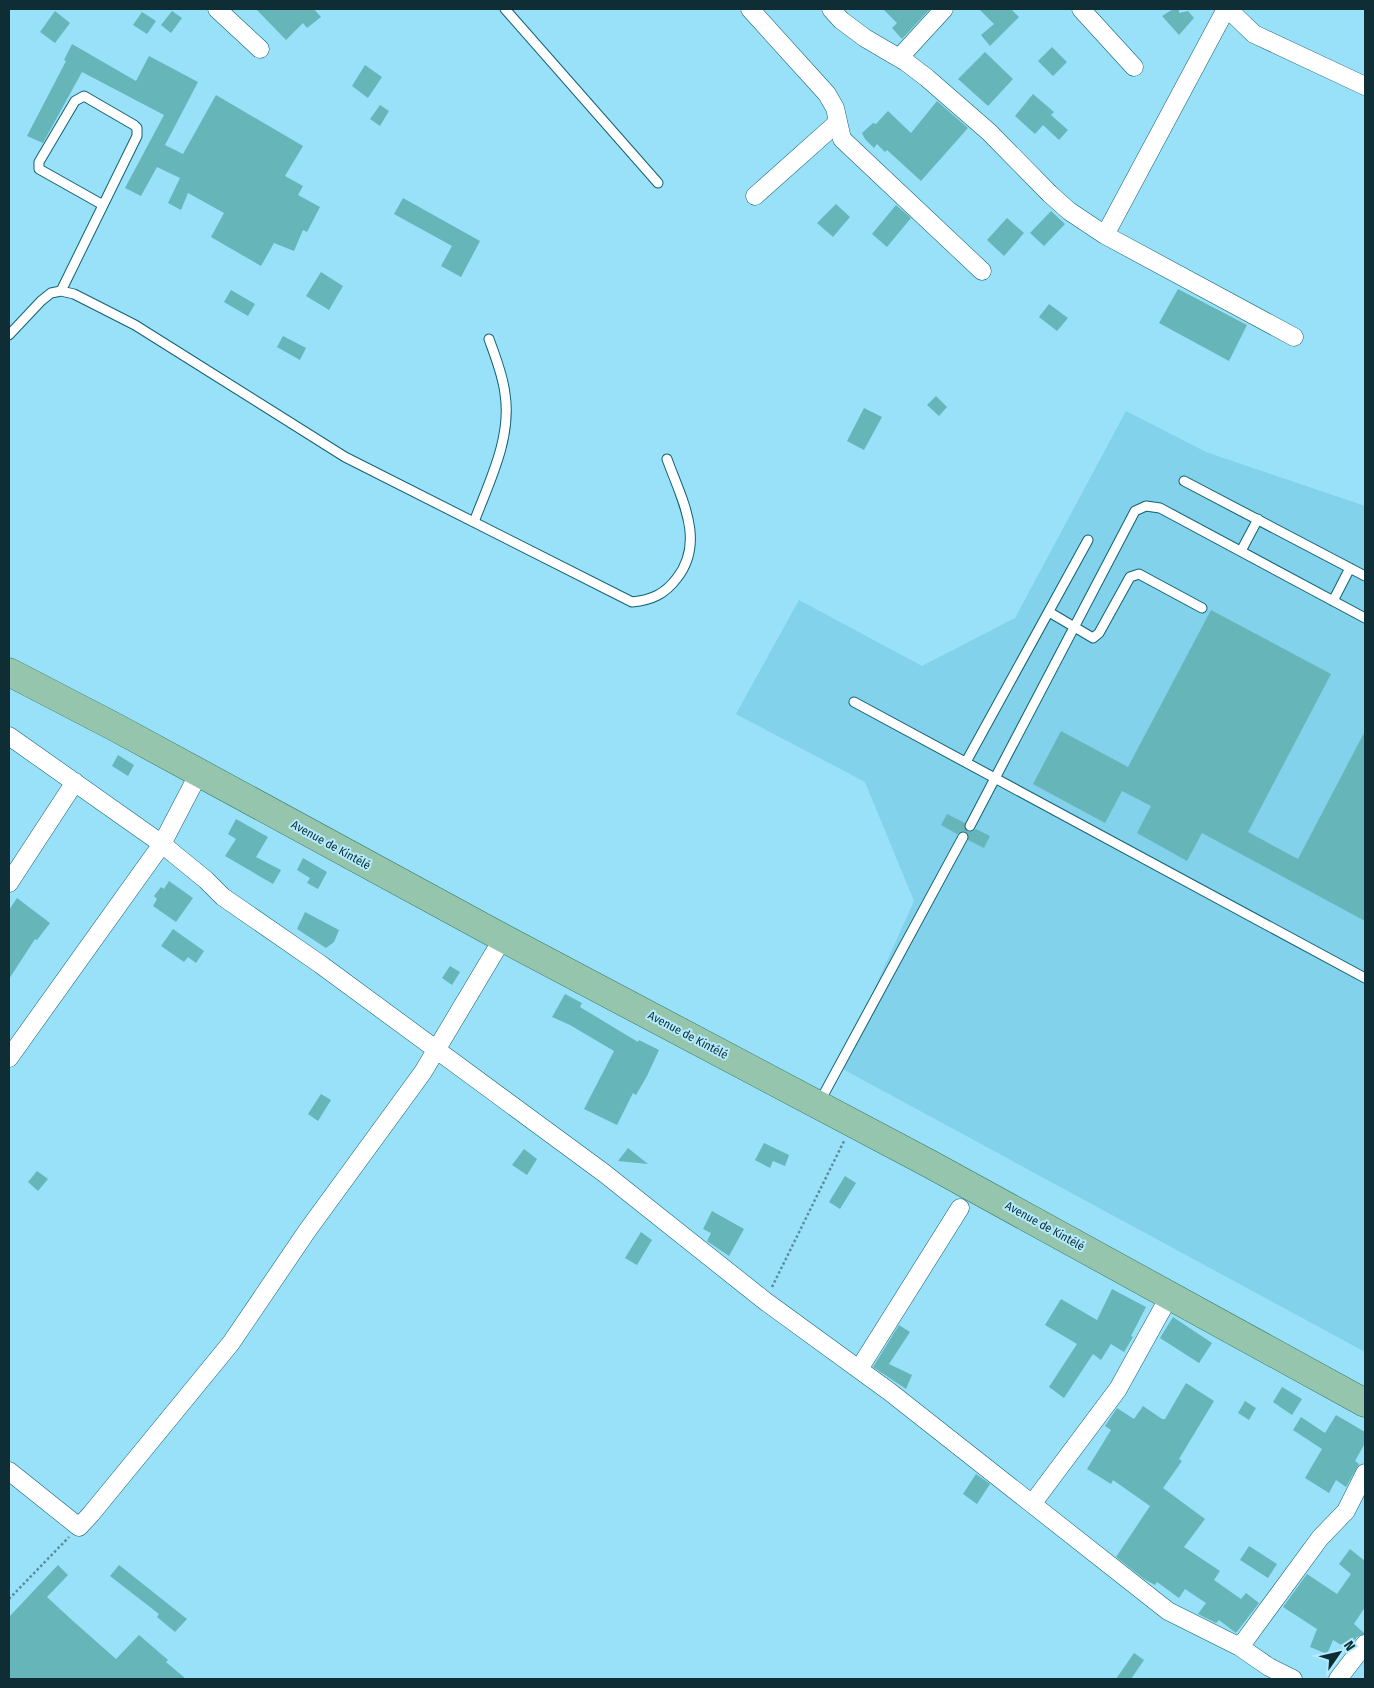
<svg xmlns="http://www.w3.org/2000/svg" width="1374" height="1688" viewBox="0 0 1374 1688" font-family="'Fira Sans Condensed',sans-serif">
<rect width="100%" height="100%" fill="#99e1f8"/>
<!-- built -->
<path fill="#81d2ea" d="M1126 411 1206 452 1365 506V1352L839 1067 914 901 865 782 736 714 799 600 922 666 1015 618Z"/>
<!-- building -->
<path fill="#66b5b9" d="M256 9H314L321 17 307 28 303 23 286 40Z
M883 9H930L902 39 892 28 897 23Z
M979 9H1011L1019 17 990 46 981 35 994 24Z
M1173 9H1179V13L1188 11 1194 18 1179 35 1162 16Z
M55 11 70 23 55 43 40 32Z
M172 11 182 18 171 33 161 25Z
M142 12 156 21 147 34 133 25Z
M72 44 136 81 149 56 198 82 165 145 183 154 216 95 303 146 285 176 303 186 298 195 320 207 307 232 303 230 294 251 274 243 261 266 211 237 224 213 188 193 181 210 168 203 180 178 157 167 141 196 125 188 164 115 82 72 43 143 27 136 66 61 64 60Z
M1052 47 1067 62 1053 76 1038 61Z
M985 52 1013 79 988 106 958 79Z
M365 65 382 77 368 98 352 86Z
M1033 94 1054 112 1051 115 1068 130 1059 140 1043 125 1035 134 1015 116Z
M937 101 968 128 921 181 887 150 885 152 877 144 874 148 865 139 862 133 873 123 876 124 888 111 911 133Z
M380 105 389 111 380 126 370 119Z
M403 198 480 241 461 277 441 266 452 246 394 214Z
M836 204 850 217 833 237 817 223Z
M896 205 911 218 887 247 872 234Z
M1051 211 1065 224 1044 246 1030 233Z
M1007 218 1024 233 1004 256 987 240Z
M321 272 343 286 329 310 306 296Z
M1178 289 1247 325 1229 361 1159 323Z
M231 290 255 304 248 316 224 302Z
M1049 304 1068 318 1057 331 1039 317Z
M283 336 306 348 300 360 277 347Z
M936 396 947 407 939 416 927 405Z
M864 408 882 417 864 450 847 441Z
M1211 610 1331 674 1248 832 1298 859 1365 731V921L1202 833 1187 861 1137 833 1151 806 1122 791 1105 823 1033 784 1061 731 1128 767Z
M118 755 134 765 128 776 112 766Z
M947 814 965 823 967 831 971 832 976 829 990 836 984 848 968 840 966 832 962 831 957 834 941 825Z
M236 819 268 837 256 857 281 870 273 884 225 856 236 839 228 834Z
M303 858 327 872 318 889 307 883 310 878 297 870Z
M169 881 193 898 176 922 153 906 157 899 154 896 161 887 164 889Z
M17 898 50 923 37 940 35 939 9 979V910Z
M305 912 339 930 334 942 326 948 297 929Z
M173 929 204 951 196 963 188 957 184 962 161 946Z
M450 966 460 972 452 985 442 978Z
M565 994 582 1003 580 1007 638 1042 639 1040 659 1050 647 1076 636 1095 633 1093 617 1125 584 1109 614 1051 570 1025 552 1017Z
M321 1094 331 1100 318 1121 308 1114Z
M764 1143 789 1155 785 1166 773 1161 770 1168 755 1160Z
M628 1148 648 1164 618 1161Z
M524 1149 537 1159 527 1175 512 1165Z
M37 1171 48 1179 38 1191 28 1182Z
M845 1176 856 1183 840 1209 829 1202Z
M712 1211 744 1229 729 1256 707 1241 711 1233 703 1229Z
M641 1232 652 1240 637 1265 625 1258Z
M1112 1289 1146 1307 1131 1336 1133 1337 1124 1352 1111 1344 1101 1360 1093 1354 1064 1398 1049 1387 1077 1344 1045 1325 1061 1299 1097 1320Z
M1173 1317 1212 1343 1199 1363 1160 1338Z
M899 1325 910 1332 889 1364 912 1375 906 1389 873 1367Z
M1186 1383 1214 1401 1179 1459 1182 1461 1163 1488 1205 1519 1184 1547 1220 1571 1214 1580 1241 1599 1246 1593 1259 1603 1236 1633 1219 1620 1216 1623 1198 1614 1206 1603 1185 1589 1179 1598 1157 1582 1155 1585 1144 1579 1116 1557 1150 1506 1113 1480 1111 1484 1087 1469 1111 1430 1105 1426 1117 1408 1134 1419 1143 1406 1162 1419H1165Z
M1282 1387 1302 1399 1292 1415 1273 1402Z
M1245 1401 1256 1408 1249 1420 1238 1413Z
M1336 1415 1365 1432V1443L1355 1461 1359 1464 1346 1487 1336 1480 1329 1493 1305 1478 1322 1449 1293 1430 1301 1417 1325 1433Z
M976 1474 990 1484 977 1504 963 1494Z
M1249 1546 1277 1564 1268 1578 1240 1560Z
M1350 1549 1365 1561V1607L1354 1624 1365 1634 1357 1637 1348 1649 1333 1640 1327 1654 1310 1647 1317 1629 1283 1607 1307 1574 1337 1594 1351 1574 1339 1564Z
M58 1565 68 1575 47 1597 73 1621 116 1659 139 1635 168 1660 166 1662 186 1679H9V1617Z
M119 1565 187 1619 175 1632 157 1617 159 1614 110 1576Z
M1134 1653 1144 1660 1131 1679H1116Z"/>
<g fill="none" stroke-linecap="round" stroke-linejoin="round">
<defs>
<path id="service" d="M505 9 658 183
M61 291 137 136V128L134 125 84 96 75 101 39 162V169L103 205
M9 335 41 301 51 293 61 291 74 294 135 325 345 457 632 602C652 600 665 594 677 578 706 541 681 498 667 459
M1184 481 1365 576
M474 522C489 482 512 438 505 394 503 375 495 356 489 339
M1241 551 1258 519
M1333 601 1350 568
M1049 612 1093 638 1099 633 1130 577 1139 574 1202 608
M854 702 1365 978
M966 762 1088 540
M970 826 1135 511 1146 506 1160 508 1365 618
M819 1103 963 837"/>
<path id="minor" d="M217 9 260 49
M750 9 827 94 835 108 842 139 982 271
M831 9 841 20 865 38 906 62 927 78 989 132 1050 194 1069 211 1105 235 1294 337
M1081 9 1134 67
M1228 9 1254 34 1365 86
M899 58 944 9
M755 196 838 122
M1105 235 1226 9
M9 736 162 844 9 1058
M199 773 162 844 206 880 223 897 320 964 604 1173 765 1301 890 1392 1168 1611 1240 1647 1269 1667 1293 1679
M9 883 75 782
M859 1369 960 1208
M9 1471 79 1527 91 1514 231 1343 307 1231 423 1072 503 938
M1032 1504 1118 1389 1170 1295
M1240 1647 1320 1538 1346 1511 1365 1473
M1338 1679 1365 1644"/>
<path id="primary" d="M9 672 115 727 503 938 930 1164 1365 1403"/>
</defs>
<!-- service casing -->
<use href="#service" stroke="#106175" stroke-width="11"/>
<!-- minor casing -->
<use href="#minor" stroke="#106175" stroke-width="19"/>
<!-- primary casing -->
<use href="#primary" stroke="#387860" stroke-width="29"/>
<!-- path -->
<path stroke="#588d9d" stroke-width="2.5" stroke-dasharray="2.5 2.5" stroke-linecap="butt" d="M772 1287 844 1141
M9 1599 69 1537"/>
<!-- service -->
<use href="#service" stroke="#fff" stroke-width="9"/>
<!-- minor -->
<use href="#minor" stroke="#fff" stroke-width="18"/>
<!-- primary -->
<use href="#primary" stroke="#95c6ad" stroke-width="28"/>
</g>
<g text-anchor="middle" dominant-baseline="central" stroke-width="4" stroke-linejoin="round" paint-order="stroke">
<!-- street labels -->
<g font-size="12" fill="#0e2d35" stroke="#b4ecfe">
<text transform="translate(331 845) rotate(29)">Avenue de Kintélé</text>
<text transform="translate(688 1035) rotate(28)">Avenue de Kintélé</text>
<text transform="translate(1045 1226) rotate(29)">Avenue de Kintélé</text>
</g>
</g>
<!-- border -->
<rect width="1374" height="1688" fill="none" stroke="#0e2d35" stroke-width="20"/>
<!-- north arrow -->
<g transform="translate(1339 1653) rotate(56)" stroke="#b4ecfe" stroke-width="4" paint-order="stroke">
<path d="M0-4L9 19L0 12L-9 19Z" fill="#0e2d35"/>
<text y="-8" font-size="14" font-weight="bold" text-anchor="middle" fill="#0e2d35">N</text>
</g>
</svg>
